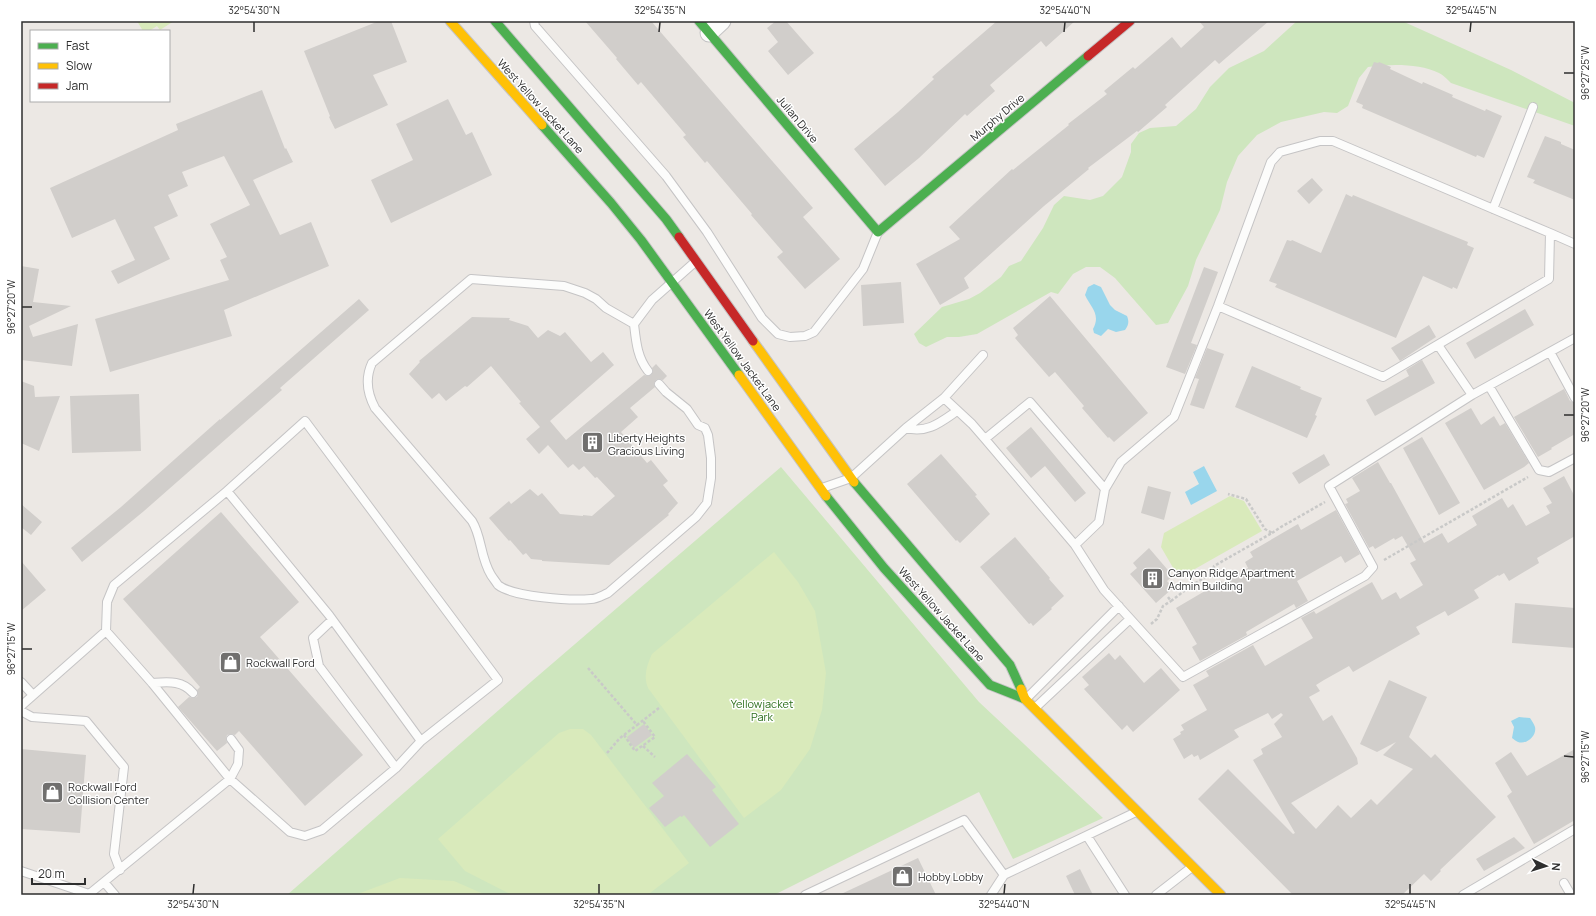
<svg xmlns="http://www.w3.org/2000/svg" width="1596" height="916" viewBox="0 0 1596 916" font-family="Manrope,sans-serif">
<rect width="100%" height="100%" fill="#ece8e4"/>
<!-- green -->
<path fill="#cee6be" d="M1297 21H1402L1511 70 1575 103V126L1451 83C1447 79 1443 75 1439 73 1419 63 1389 64 1368 67L1359 78 1348 106 1337 113 1324 112 1281 122 1257 135 1238 156 1227 182 1220 210 1196 260 1188 286 1168 323 1156 325 1115 278 1100 267H1086L1073 274 1058 294 1051 292 977 334 959 337H947L926 347 919 343 914 334 942 307 969 299 980 293 1001 277 1009 266 1021 261 1043 228 1054 205 1064 196 1090 200 1103 196 1122 177 1131 152V144L1139 133 1150 128 1176 126 1196 109 1210 87 1229 68 1264 51Z
M781 467 979 702 1103 818 1013 859 979 792 774 895H287L532 681Z"/>
<!-- pitch -->
<path fill="#d9eabb" d="M137 21H174L160 30 157 26 149 31H143Z
M1230 496 1244 501 1262 531 1179 578 1161 547 1164 533Z
M774 552 798 582 815 611 826 673 822 710 810 749 781 790 744 818 648 688C643 676 647 665 652 654Z
M570 729H583L591 735 689 863 650 893 643 895H512L465 871 438 839 559 733Z
M400 878 454 881 486 895H355Z"/>
<!-- water -->
<path fill="#99d6ec" d="M1094 284 1101 287 1110 305 1115 310 1127 316C1129 321 1129 325 1125 330L1116 332 1108 329 1101 336 1094 333 1093 329C1101 314 1091 308 1085 295L1088 287Z
M1204 466 1217 491 1191 505 1185 492 1199 484 1193 472Z
M1519 717 1530 718C1532 721 1534 724 1535 727 1537 736 1526 745 1518 742 1515 741 1514 739 1512 738L1514 727 1511 721Z"/>
<!-- building -->
<path fill="#d1cecb" d="M379 21H391L407 62 373 75 388 105 335 129 329 117 330 116 304 51Z
M585 21H651L813 208 803 217 840 259 805 289 777 257 783 252 751 215 752 214 707 161 705 163 683 137 686 135 641 82 638 85 616 59 617 58Z
M776 21H786L814 53 788 75 768 51 778 42 767 28Z
M997 21H1075L1046 47 1041 41 990 85 995 91 967 116 965 114 919 158 885 186 854 149 898 112 934 79 932 77Z
M1199 21H1269L1219 64 1215 60 1165 105 1167 107 1138 132 1137 131 1088 168 1089 169 1044 206 964 278 969 288 940 305 916 264 960 239 949 227 1012 169 1013 170 1069 125 1068 124 1107 94 1104 91 1133 67 1135 69 1172 37 1181 48 1204 27Z
M1374 62 1378 63 1379 62 1391 67 1390 69 1422 84 1423 82 1453 95 1452 97 1485 111 1486 109 1502 116 1484 158 1477 155 1476 157 1362 108 1363 105 1356 102Z
M262 90 285 149 286 148 293 162 253 180 280 235 311 222 329 266 224 310 232 336 110 372 95 319 229 280 220 260 227 257 210 224 250 205 224 156 182 172 188 186 168 195 178 216 154 227 170 259 118 284 111 271 135 260 115 219 72 238 50 188 178 130 176 124Z
M448 99 466 135 472 132 492 175 391 223 371 180 413 160 396 124Z
M1545 136 1561 142V144L1575 150V200L1533 183 1535 180 1527 177Z
M1312 178 1323 190 1309 204 1297 191Z
M1346 194 1352 197 1353 195 1431 227 1468 242 1467 245 1474 248 1457 289 1453 287 1452 289 1423 276 1396 338 1275 287 1277 284 1269 281 1287 240 1291 241 1292 240 1321 253Z
M21 266 39 269 33 302 71 306 29 326 33 337 78 324 72 366 21 360Z
M1204 267 1218 272 1191 343 1197 345 1185 374 1166 367Z
M901 282 904 323 863 326 861 285Z
M1050 296 1148 413 1114 442 1109 437 1108 438 1082 408 1084 406 1055 372 1049 377 1015 338 1018 335 1013 328Z
M359 299 369 310 280 388 282 390 243 424 144 511 82 562 71 548 121 507 220 419V420Z
M1525 309 1534 325 1475 359 1466 343Z
M472 317 510 318 509 320 528 326 538 338 548 330 560 336 565 332 591 362 603 352 614 365 550 421 566 440 644 375 648 376 651 375 653 371 652 368 656 364 667 376 663 380 658 379 656 380 654 383 655 387 630 408 638 417 621 432 647 463 651 460 668 481 663 485 678 503 668 514 669 515 609 565 542 561V560L531 559 526 553 523 555 510 540 509 541 489 518 509 501 511 504 530 489 538 496 542 493 560 514 583 516V515L592 516 615 496 597 477 595 478 584 466 579 470 573 464 568 468 548 445 539 454 526 439 540 427 519 403 521 402 491 366 467 387 465 386 446 401 439 393 432 399 409 374 420 362 419 361Z
M1429 325 1436 337 1400 361 1391 348Z
M1207 348 1224 354 1204 409 1190 405 1199 379 1195 378Z
M1422 360 1435 383 1375 416 1366 400 1409 376 1406 370Z
M1252 366 1301 387 1300 389 1322 398 1315 415 1317 416 1307 438 1235 407Z
M21 381 34 386 35 397 60 396 39 451 21 443Z
M1564 389 1570 401 1575 403V434L1551 448 1552 449 1538 457 1514 417Z
M139 394 141 451 72 453 70 396Z
M1471 408 1481 425 1494 416 1500 426 1505 423 1529 463 1524 467 1484 490 1445 423Z
M1031 427 1086 493 1075 502 1045 466 1031 478 1006 448Z
M1422 437 1460 503 1439 515 1403 448Z
M941 454 977 495 975 496 990 514 960 543 957 540 956 541 907 484Z
M1324 454 1330 465 1299 484 1292 473Z
M1378 462 1390 483H1391L1424 543 1442 533 1448 543 1477 525 1472 516 1502 498 1508 508 1513 504 1526 526 1550 513 1546 506 1552 503 1543 488 1564 476 1575 497V536L1537 558 1539 563 1509 581 1504 573 1499 576 1498 575 1474 590 1479 598 1448 616 1445 611 1416 627 1420 634 1353 672 1349 666 1324 680 1316 685 1320 691 1309 697 1323 721 1332 715 1357 758 1358 764 1291 803 1316 829 1338 805 1351 818 1371 799 1377 805 1413 769 1383 755 1396 742 1377 752 1360 744 1389 680 1427 697 1409 737 1431 758 1435 754 1496 817 1440 870 1441 871 1431 881 1424 874 1402 895H1293L1198 799 1228 769 1293 834 1295 833 1253 760 1263 754 1261 749 1282 737 1274 724 1283 715 1281 713 1272 719 1268 713 1234 730 1239 737 1200 760 1198 755 1194 757 1192 754 1184 759 1173 739 1181 734 1180 732 1184 730 1181 725 1207 710 1193 685 1209 676 1206 671 1253 645 1265 666 1313 638 1301 618 1314 611 1316 614 1372 582 1382 600 1396 592 1400 599 1423 585 1410 563 1416 560 1402 536 1395 540 1394 538 1375 549 1373 546 1369 548 1345 504 1348 503 1346 499 1360 491 1352 478Z
M1148 486 1171 492 1164 520 1141 513Z
M21 504 42 522 31 535 21 527Z
M1336 510 1360 554 1345 563 1341 556 1297 581 1308 601 1296 608 1294 604 1246 632 1247 635 1200 661 1192 647 1197 644 1176 608 1222 581 1223 584 1248 568 1245 562 1253 557 1250 552 1298 524 1301 530Z
M221 512 299 602 260 637 363 755 305 806 239 731 235 735 231 734 227 735 226 739 227 743 217 751 178 707 189 697 192 698 197 697 198 694 197 690 200 687 123 599Z
M1015 537 1050 578 1049 579 1064 596 1051 608 1052 609 1033 626 1031 623 1029 624 980 567Z
M1149 548 1173 576 1167 581 1173 588 1156 603 1130 574 1137 568 1133 563Z
M21 561 46 590 21 611Z
M1515 603 1575 608V648L1512 643Z
M1109 653 1115 660 1120 655 1144 683 1161 668 1180 690 1133 732 1127 725 1122 730 1084 689 1089 685 1082 677Z
M644 724 652 735 634 748 627 737Z
M21 749 86 755 80 833 21 829Z
M1575 749V820L1534 844 1507 796 1512 792 1495 763 1511 752 1527 776Z
M687 754 716 787 712 790 739 824 710 847 684 815 682 817 680 816 665 827 649 808 664 796 652 783Z
M1514 837 1525 848 1484 871 1476 859Z
M918 858 936 895H839Z
M1080 869 1093 895H1075L1066 876Z"/>
<g fill="none" stroke-linecap="round" stroke-linejoin="round">
<defs>
<path id="lane" d="M534 21 535 26 666 176 707 232 762 318 778 334 790 337 805 336 814 332 863 269 878 232
M1493 209 1533 107
M1550 233 1575 244
M634 324 606 308 596 299 585 293 564 286 471 279 372 363C365 378 367 393 375 408L472 521C482 537 480 557 491 575 493 578 496 582 498 585 513 597 571 601 591 599 597 599 603 595 608 593L696 517 707 503 711 478V458L708 435 705 428 698 425 687 409 666 392 659 384
M1438 345 1472 395
M1550 352 1575 398
M648 371C637 357 636 341 634 324L652 300 695 262
M1489 386 1539 470 1549 472 1575 458
M944 398 972 424 985 439 1075 545 1104 590 1183 677 1365 576 1373 567 1329 486 1472 395 1575 338
M906 428C927 434 941 422 957 411
M985 439 1030 402 1105 489
M822 488 851 478 906 428 944 398 983 355
M227 491 305 421 498 680 421 741
M1075 545 1099 522 1105 489 1121 462 1174 417 1218 306 1271 162 1280 152 1320 141H1333L1550 233 1549 279 1383 377 1218 306
M332 620 313 638 319 666 396 768
M106 631 107 602 114 585 227 491 329 615 421 741 396 768 322 830 305 836 290 832 230 779 238 764 239 750 231 739
M21 682 33 695
M152 683C168 682 182 680 193 693
M1026 699 1119 606
M21 706 106 631 152 683 230 779 88 895
M1035 708 1130 619
M21 711 32 717 86 721 124 767 114 854 120 870
M1087 836 1125 895
M21 871 89 894
M104 882 115 895
M1564 883 1571 895
M805 895 964 820 1004 875
M991 895 1004 875 1136 812
M1156 895 1192 867
M1463 895 1575 829"/>
<path id="street" d="M709 33 722 21"/>
<path id="fast" d="M495 21 666 219 679 237
M699 21 878 232 1088 56
M542 125 611 203 641 240 739 375
M854 482 1010 665 1021 689
M826 496 884 568 990 685 1025 699"/>
<path id="slow" d="M450 21 542 125
M753 341 854 482
M739 375 826 496
M1021 689 1025 699 1221 895"/>
<path id="jam" d="M1088 56 1130 21
M679 237 753 341"/>
</defs>
<!-- lane casing -->
<use href="#lane" stroke="#c5c4c5" stroke-width="10"/>
<!-- street casing -->
<use href="#street" stroke="#c5c4c5" stroke-width="19"/>
<!-- fast casing -->
<use href="#fast" stroke="#c5c4c5" stroke-width="11"/>
<!-- slow casing -->
<use href="#slow" stroke="#c5c4c5" stroke-width="11"/>
<!-- jam casing -->
<use href="#jam" stroke="#c5c4c5" stroke-width="11"/>
<!-- path -->
<path stroke="#c9c9c8" stroke-width="2.5" stroke-dasharray="3 2" stroke-linecap="butt" d="M1272 533 1281 527 1325 502
M1384 560 1528 477
M1168 597 1171 601 1192 585 1213 573 1214 566 1272 533 1265 529 1246 499 1228 494
M1151 624 1157 619 1163 606 1171 601
M588 668 637 725 659 708
M624 735 635 751 655 737 643 721
M643 746 655 757
M607 753 620 738 637 725"/>
<!-- lane -->
<use href="#lane" stroke="#fcfcfb" stroke-width="8"/>
<!-- street -->
<use href="#street" stroke="#fcfcfb" stroke-width="17"/>
<!-- fast -->
<use href="#fast" stroke="#4caf50" stroke-width="9"/>
<!-- slow -->
<use href="#slow" stroke="#ffc107" stroke-width="9"/>
<!-- jam -->
<use href="#jam" stroke="#c62828" stroke-width="9"/>
</g>
<!-- ticks -->
<path fill="none" stroke="#2e2e2e" stroke-width="1.5" d="M254 32V22M659 32 660 22M1064 32 1065 22M1470 32 1471 22M1564 73H1574M22 307H32M1564 415H1574M22 649H32M1564 756 1574 757M193 894 194 884M599 894V884M1004 894 1005 884M1410 894V884"/>
<!-- icons -->
<defs>
<symbol id="building-square" viewBox="-11 -11 22 22"><rect x="-9" y="-9" width="18" height="18" rx="4" fill="#706f6e" stroke="#fff"/><path d="M-4-6H4V6H1V3H-1V6H-4ZM-2.5-4.3h1.7v1.8h-1.7ZM.8-4.3h1.7v1.8H.8ZM-2.5-1h1.7V.8h-1.7ZM.8-1h1.7V.8H.8Z" fill="#fff"/></symbol>
<symbol id="shop-square" viewBox="-11 -11 22 22"><rect x="-9" y="-9" width="18" height="18" rx="4" fill="#706f6e" stroke="#fff"/><path d="M-5-2.5h2.3a2.7 3.5 0 0 1 5.4 0H5L5.5 6h-11ZM-1.5-2.5h3a1.5 2.3 0 0 0-3 0Z" fill="#fff"/></symbol>
</defs>
<g fill-rule="evenodd">
<use href="#building-square" x="580" y="430" width="25" height="25"/>
<use href="#building-square" x="1140" y="566" width="25" height="25"/>
<use href="#shop-square" x="218" y="650" width="25" height="25"/>
<use href="#shop-square" x="40" y="780" width="25" height="25"/>
<use href="#shop-square" x="890" y="864" width="25" height="25"/>
</g>
<g text-anchor="middle" dominant-baseline="central" stroke-width="3" stroke-linejoin="round" paint-order="stroke">
<!-- street labels -->
<g font-size="11" fill="#2e2e2e" stroke="#fff">
<text transform="translate(541 106) rotate(48)">West Yellow Jacket Lane</text>
<text transform="translate(997 117) rotate(-40)">Murphy Drive</text>
<text transform="translate(798 119) rotate(50)">Julian Drive</text>
<text transform="translate(743 360) rotate(54)">West Yellow Jacket Lane</text>
<text transform="translate(942 614) rotate(48)">West Yellow Jacket Lane</text>
</g>
<!-- poi labels -->
<g font-size="11" fill="#2e2e2e" stroke="#fff" text-anchor="start">
<text x="608" y="437">Liberty Heights<tspan x="608" dy="13">Gracious Living</tspan></text>
<text x="1168" y="572">Canyon Ridge Apartment<tspan x="1168" dy="13">Admin Building</tspan></text>
<text x="246" y="662">Rockwall Ford</text>
<text x="68" y="786">Rockwall Ford<tspan x="68" dy="13">Collision Center</tspan></text>
<text x="918" y="876">Hobby Lobby</text>
</g>
<!-- park labels -->
<g font-size="11" fill="#2c6e1b" stroke="#fff">
<text x="762" y="703">Yellowjacket<tspan x="762" dy="13">Park</tspan></text>
</g>
</g>
<!-- border -->
<rect width="1596" height="916" fill="none" stroke="#ffffff" stroke-width="44"/>
<!-- legend -->
<rect x="30" y="30" width="140" height="72" fill="#ffffff" stroke="#ababab"/>
<rect x="38" y="43" width="20" height="6" fill="#4caf50" stroke="#ababab"/>
<text x="66" y="50" font-size="12" fill="#2e2e2e">Fast</text>
<rect x="38" y="63" width="20" height="6" fill="#ffc107" stroke="#ababab"/>
<text x="66" y="70" font-size="12" fill="#2e2e2e">Slow</text>
<rect x="38" y="83" width="20" height="6" fill="#c62828" stroke="#ababab"/>
<text x="66" y="90" font-size="12" fill="#2e2e2e">Jam</text>
<!-- north arrow -->
<g transform="translate(1546 866) rotate(94)" stroke="#ffffff" stroke-width="3" paint-order="stroke">
<path d="M0-3L7 15L0 10L-7 15Z" fill="#2e2e2e"/>
<text y="-6" font-size="11" font-weight="bold" text-anchor="middle" fill="#2e2e2e">N</text>
</g>
<!-- scale -->
<path d="M32 878v6h53v-6" fill="none" stroke="#2e2e2e" stroke-width="2"/>
<text x="38" y="878" font-size="12" fill="#2e2e2e" stroke="#ffffff" stroke-width="3" paint-order="stroke">20 m</text>
<rect x="22" y="22" width="1552" height="872" fill="none" stroke="#2e2e2e" stroke-width="1.5"/>
<g font-size="10" text-anchor="middle" fill="#2e2e2e">
<text x="254" y="14">32°54'30"N</text>
<text x="660" y="14">32°54'35"N</text>
<text x="1065" y="14">32°54'40"N</text>
<text x="1471" y="14">32°54'45"N</text>
<text transform="translate(1585 73) rotate(-90)" y="4">96°27'25"W</text>
<text transform="translate(11 307) rotate(-90)" y="4">96°27'20"W</text>
<text transform="translate(1585 415) rotate(-90)" y="4">96°27'20"W</text>
<text transform="translate(11 649) rotate(-90)" y="4">96°27'15"W</text>
<text transform="translate(1585 757) rotate(-90)" y="4">96°27'15"W</text>
<text x="193" y="908">32°54'30"N</text>
<text x="599" y="908">32°54'35"N</text>
<text x="1004" y="908">32°54'40"N</text>
<text x="1410" y="908">32°54'45"N</text>
</g>
</svg>
